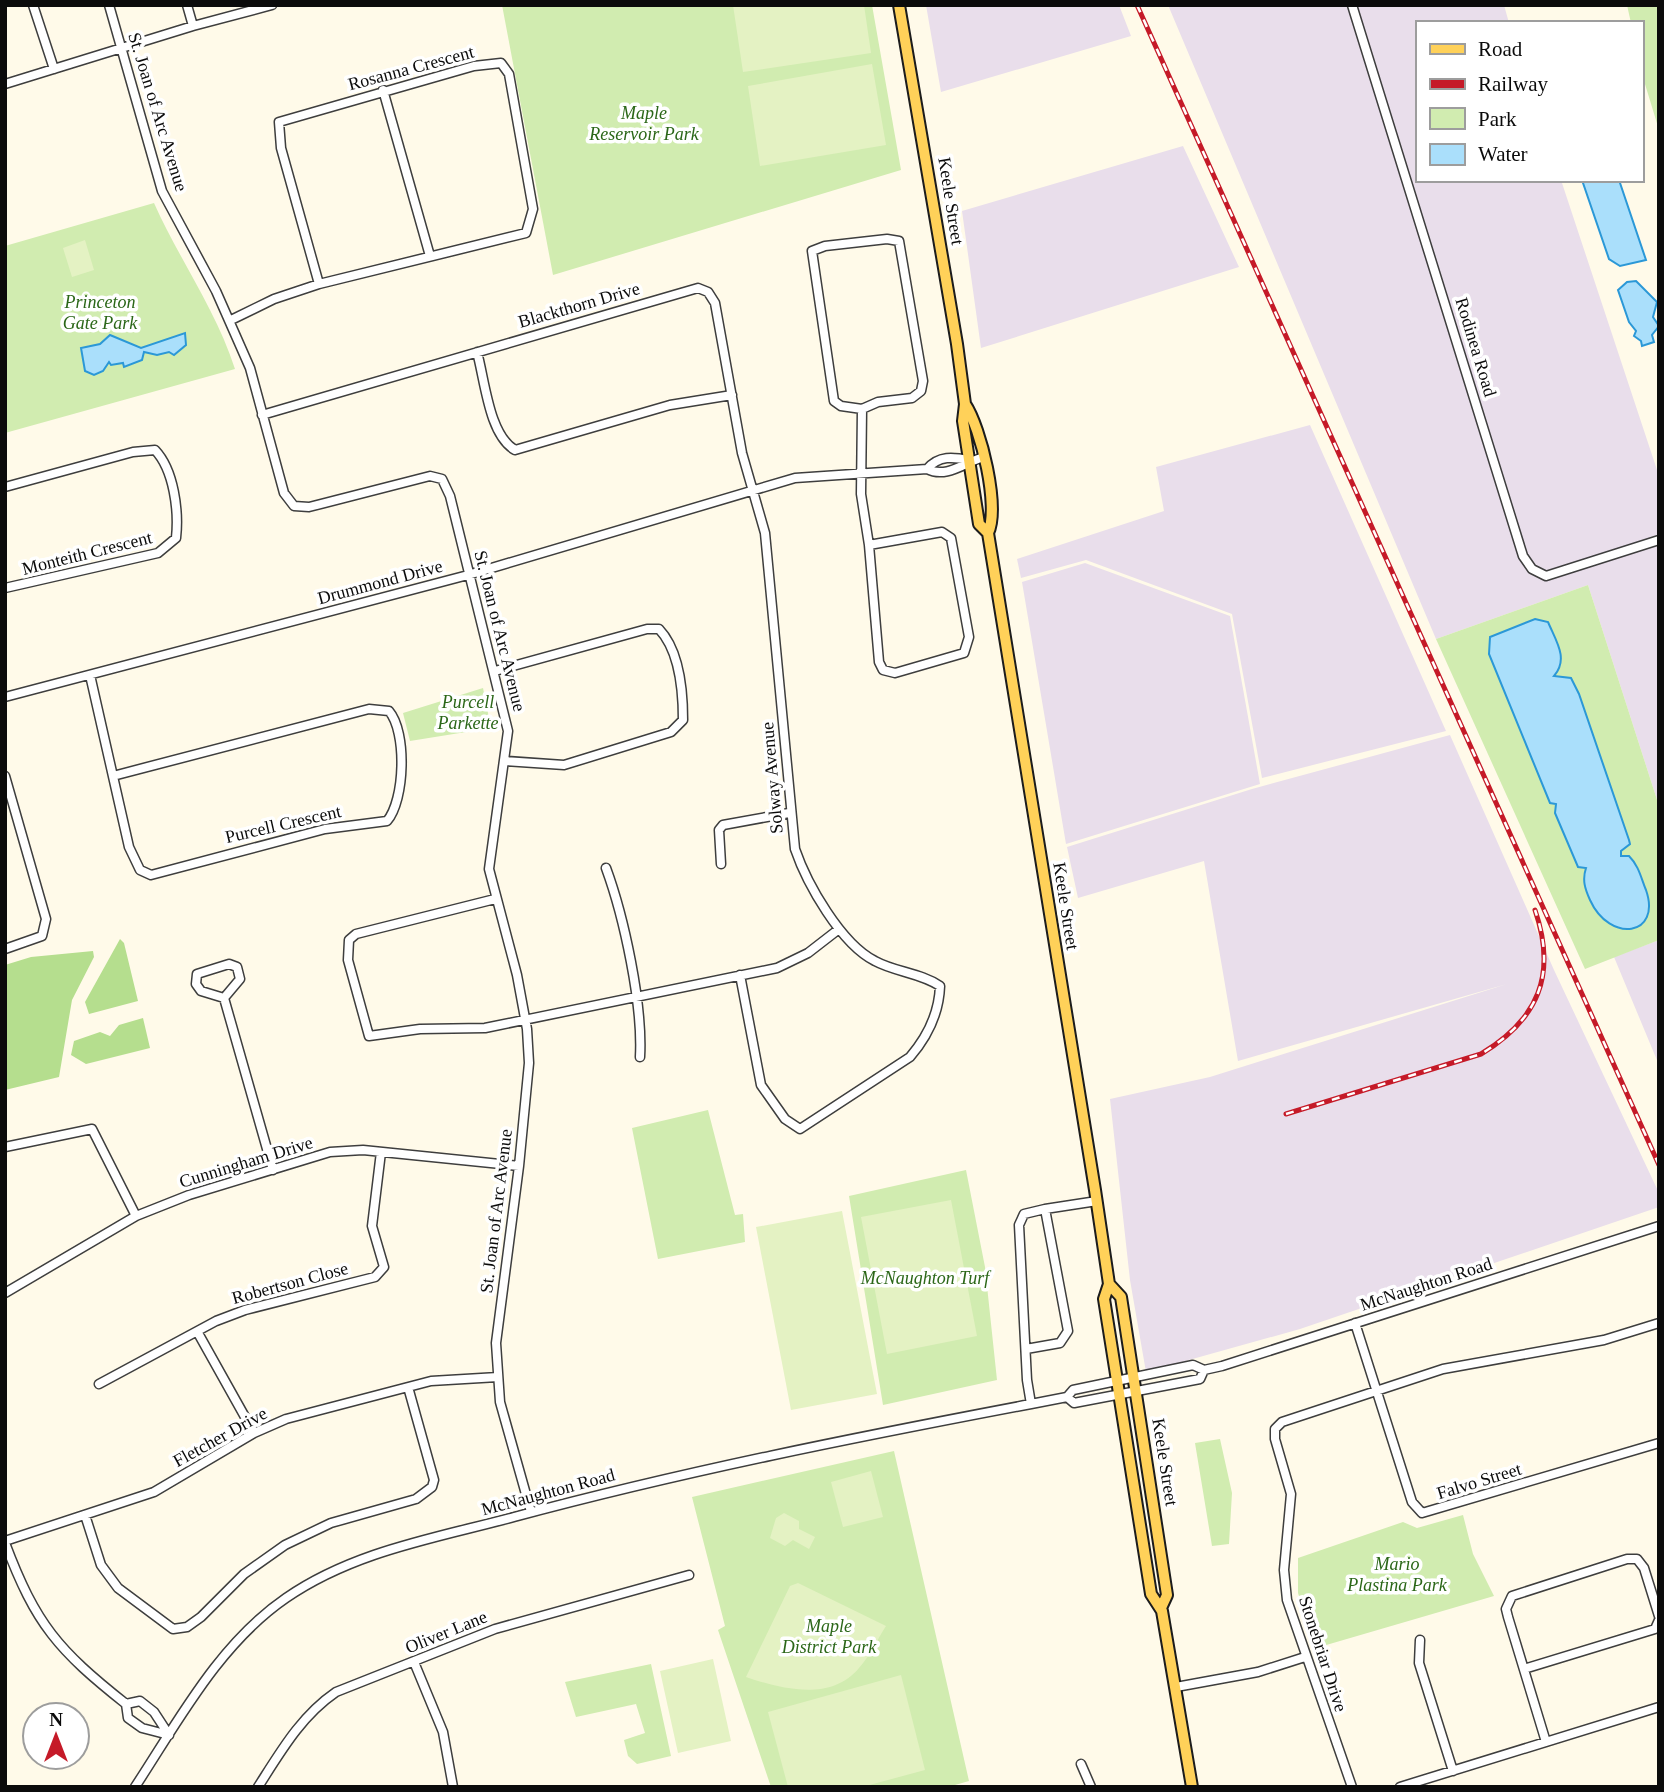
<svg xmlns="http://www.w3.org/2000/svg" width="1664" height="1792" viewBox="0 0 1664 1792" font-family="'Times New Roman',serif">
<rect width="100%" height="100%" fill="#fffae9"/>
<!-- industrial -->
<path fill="#e9deeb" d="M926 5H1119L1131 36 941 92Z
M1168 5H1504L1509 23H1417V180H1561L1659 476V806L1588 585 1436 639Z
M1183 146 1239 267 981 348 962 211Z
M1310 425 1446 731 1262 778 1232 614 1086 560 1021 578 1017 559 1164 511 1156 467Z
M1085 563 1230 616 1260 784 1066 844 1022 582Z
M1450 735 1554 970 1659 1193V1207L1300 1329 1146 1372 1130 1280 1110 1099 1210 1077 1507 984 1238 1061 1204 861 1078 898 1067 847 1252 789Z
M1659 940V1065L1614 957Z"/>
<!-- green -->
<path fill="#d1ecb0" d="M502 5H872L901 170 553 275Z
M1627 5H1659V130L1641 71V23H1631Z
M154 203C179 259 216 310 235 369L5 433V246Z
M1588 585 1659 806V940L1585 969 1436 639Z
M483 688 491 728 410 741 403 713Z
M708 1110 735 1215 743 1214 745 1242 658 1259 632 1128Z
M966 1170 985 1267 997 1380 883 1405 849 1196Z
M1220 1439 1232 1493 1229 1544 1212 1546 1195 1443Z
M894 1451 969 1781 948 1787H771L718 1630 725 1626 692 1497Z
M1463 1515 1473 1554 1494 1596 1316 1648 1298 1593V1558L1403 1522 1417 1528Z
M651 1664 671 1756 637 1764 628 1756 624 1740 645 1733 636 1704 576 1717 565 1682Z"/>
<!-- forest -->
<path fill="#b5de8e" d="M120 939 124 943 138 1001 89 1014 85 1002Z
M93 951 94 957 72 1000 59 1077 5 1090V965L31 957Z
M143 1018 150 1048 86 1064 71 1055 74 1041 100 1032 110 1036 119 1025Z"/>
<!-- pitch -->
<path fill="#e4f2c3" d="M733 5H864L871 53 743 72Z
M872 64 886 145 760 166 748 86Z
M85 240 94 270 72 277 63 248Z
M951 1200 977 1336 887 1354 861 1217Z
M842 1211 877 1394 791 1410 756 1227Z
M871 1471 883 1517 843 1527 831 1482Z
M784 1513 799 1521V1529L815 1537 809 1549 793 1540 785 1546 770 1538 776 1518Z
M798 1583 886 1626C877 1640 870 1656 859 1668 831 1702 781 1689 746 1677L790 1586Z
M713 1659 731 1741 678 1753 660 1671Z
M901 1675 925 1770 862 1787H788L768 1712Z"/>
<!-- water -->
<path fill="#aadffb" stroke="#2b98d7" stroke-width="2" d="M1582 180H1619L1646 260 1620 266 1609 259Z
M1636 281 1657 302 1653 317 1659 326 1652 335 1654 342 1642 346 1641 341 1634 336 1636 331 1629 322 1618 290 1627 282Z
M185 333 186 345 174 355 169 352 157 355 144 352 142 360 124 367 123 363 111 365 109 362 103 371 94 375 85 371 81 348 100 344 110 335 141 348Z
M1535 619 1548 622C1556 641 1569 659 1554 676L1571 678 1579 694 1629 840 1630 844 1621 851V856H1629C1639 866 1641 878 1646 890 1662 936 1610 944 1590 900 1585 889 1582 880 1586 868L1578 867 1555 813 1556 804 1550 803 1489 654 1490 637Z"/>
<g fill="none" stroke-linecap="round" stroke-linejoin="round">
<defs>
<path id="minor" d="M33 5 54 69
M109 5 162 191 216 291 250 368 284 493 294 506 309 507 430 476 442 479 450 496 508 731 489 869 517 975 527 1029 529 1063 519 1166 496 1343 500 1402 531 1512
M187 5 193 26
M1352 5 1523 556 1532 569 1546 576 1659 540
M5 84 193 26 272 5
M383 90 430 256
M887 239 899 241 923 381 921 391 912 398 878 402 862 409 841 406 834 401 812 251 825 246Z
M231 320 274 299 319 284 526 233 533 209 509 74 501 63 474 66 279 122 281 148 319 284
M477 352C485 381 489 435 515 450L670 405 732 395
M862 409 861 494 869 545 879 662 883 670 895 673 964 653 969 637 951 538 942 532 869 545
M262 415 698 288 708 292 715 303 742 453 765 533 795 849C807 884 841 944 875 961 895 972 921 973 940 986 939 1014 928 1036 910 1057L800 1129 785 1119 761 1085 740 975
M927 469C939 455 953 457 970 460
M5 487 133 452 155 450C174 470 179 511 176 538L158 553 5 588
M495 671 647 629H659C680 651 683 691 683 720L671 732 564 765 506 761
M90 675 129 847 140 870 151 875 325 829 387 821C405 800 407 732 389 711L369 709 113 776
M5 697 468 575 795 478 927 469C947 479 965 462 984 457
M5 776 46 919 42 936 5 949
M721 864 719 830 723 825 789 813
M606 868C624 917 643 1005 640 1057
M495 899 356 934 349 940 348 960 369 1036 420 1029 485 1028 777 968 808 953 839 929
M229 964 237 967 240 979 224 998 201 991 196 984 197 974Z
M224 998 273 1170
M5 1147 92 1129 136 1216
M1045 1209 1097 1201
M5 1293 136 1216 189 1195 330 1152 363 1150 519 1166
M1355 1323 1412 1502 1422 1513 1659 1443
M198 1333 254 1433
M1026 1349 1060 1343 1068 1331 1045 1209 1024 1214 1019 1225 1027 1380 1031 1404
M99 1384 216 1321 245 1310 375 1277 384 1267 372 1226 381 1152
M1067 1397 1074 1403 1200 1379 1204 1370
M85 1515 101 1565 118 1588 173 1629 187 1627 201 1617 244 1574 285 1545 331 1523 416 1499 432 1487 434 1480 408 1387
M5 1541 154 1492 254 1433 286 1419 431 1381 498 1377
M5 1543C36 1625 58 1650 126 1704L128 1718 142 1728 169 1735
M1420 1640 1419 1663 1453 1771
M414 1662 443 1732 453 1787
M1524 1669 1655 1629 1659 1620
M1176 1687 1258 1672 1305 1657
M126 1704 140 1701 154 1712 169 1735
M1546 1742 1508 1617 1506 1609 1512 1596 1627 1559H1637L1644 1568 1659 1616
M1081 1764 1091 1787
M135 1787C179 1720 219 1644 286 1598 354 1551 436 1538 514 1517 685 1471 857 1437 1031 1404L1067 1397 1073 1390 1193 1365 1204 1370 1222 1366 1659 1226
M258 1787C281 1751 301 1716 336 1692L495 1629 689 1575
M1352 1787 1287 1600 1284 1570 1291 1494 1275 1439V1429L1282 1422 1443 1369 1604 1340 1659 1323
M1400 1787 1659 1707"/>
<path id="major" d="M899 5 957 344 965 404 963 421 979 524 988 533 1095 1190 1109 1284 1104 1299 1151 1594 1162 1611 1192 1787
M965 404C981 428 1000 507 988 533
M1109 1284 1121 1297 1167 1595 1161 1608"/>
</defs>
<!-- minor casing -->
<use href="#minor" stroke="#3e3e3e" stroke-width="11"/>
<!-- major casing -->
<use href="#major" stroke="#1c1c1c" stroke-width="14"/>
<!-- minor -->
<use href="#minor" stroke="#fff" stroke-width="8"/>
<!-- major -->
<use href="#major" stroke="#ffd159" stroke-width="10"/>
<defs>
<path id="rail" d="M1137 5 1659 1165
M1286 1114 1481 1054C1539 1019 1557 974 1535 910"/>
</defs>
<!-- rail casing -->
<use href="#rail" stroke="#c51a28" stroke-width="5"/>
<!-- rail -->
<use href="#rail" stroke="#fff" stroke-width="2.5" stroke-dasharray="8" stroke-linecap="butt"/>
</g>
<g text-anchor="middle" dominant-baseline="central" stroke-width="7" stroke-linejoin="round" paint-order="stroke">
<!-- street labels -->
<g font-size="18" fill="#0b0b0b" stroke="#fff">
<text transform="translate(411 68) rotate(-15)">Rosanna Crescent</text>
<text transform="translate(158 112) rotate(73)">St. Joan of Arc Avenue</text>
<text transform="translate(951 201) rotate(81)">Keele Street</text>
<text transform="translate(579 305) rotate(-16)">Blackthorn Drive</text>
<text transform="translate(1476 347) rotate(73)">Rodinea Road</text>
<text transform="translate(87 553) rotate(-14)">Monteith Crescent</text>
<text transform="translate(380 582) rotate(-15)">Drummond Drive</text>
<text transform="translate(500 631) rotate(76)">St. Joan of Arc Avenue</text>
<text transform="translate(772 778) rotate(-95)">Solway Avenue</text>
<text transform="translate(283 824) rotate(-13)">Purcell Crescent</text>
<text transform="translate(1066 906) rotate(81)">Keele Street</text>
<text transform="translate(246 1162) rotate(-17)">Cunningham Drive</text>
<text transform="translate(496 1211) rotate(-83)">St. Joan of Arc Avenue</text>
<text transform="translate(290 1283) rotate(-15)">Robertson Close</text>
<text transform="translate(1426 1284) rotate(-18)">McNaughton Road</text>
<text transform="translate(220 1437) rotate(-29)">Fletcher Drive</text>
<text transform="translate(1165 1462) rotate(81)">Keele Street</text>
<text transform="translate(1479 1481) rotate(-17)">Falvo Street</text>
<text transform="translate(548 1492) rotate(-15)">McNaughton Road</text>
<text transform="translate(446 1632) rotate(-22)">Oliver Lane</text>
<text transform="translate(1323 1654) rotate(72)">Stonebriar Drive</text>
</g>
<!-- park labels -->
<g font-size="18" font-style="italic" fill="#2b6718" stroke="#fff">
<text x="644" y="113">Maple<tspan x="644" dy="21">Reservoir Park</tspan></text>
<text x="100" y="302">Princeton<tspan x="100" dy="21">Gate Park</tspan></text>
<text x="468" y="702">Purcell<tspan x="468" dy="21">Parkette</tspan></text>
<text x="925" y="1278">McNaughton Turf</text>
<text x="1397" y="1564">Mario<tspan x="1397" dy="21">Plastina Park</tspan></text>
<text x="829" y="1626">Maple<tspan x="829" dy="21">District Park</tspan></text>
</g>
</g>
<!-- border -->
<rect width="1664" height="1792" fill="none" stroke="#0b0b0b" stroke-width="14"/>
<!-- legend -->
<rect x="1416" y="21" width="228" height="161" fill="#ffffff" stroke="#9d9d9d" stroke-width="2"/>
<rect x="1430" y="44" width="35" height="10" fill="#ffd159" stroke="#9d9d9d" stroke-width="2"/>
<text x="1478" y="56" font-size="21" fill="#0b0b0b">Road</text>
<rect x="1430" y="79" width="35" height="10" fill="#c51a28" stroke="#9d9d9d" stroke-width="2"/>
<text x="1478" y="91" font-size="21" fill="#0b0b0b">Railway</text>
<rect x="1430" y="108" width="35" height="21" fill="#d1ecb0" stroke="#9d9d9d" stroke-width="2"/>
<text x="1478" y="126" font-size="21" fill="#0b0b0b">Park</text>
<rect x="1430" y="144" width="35" height="21" fill="#aadffb" stroke="#9d9d9d" stroke-width="2"/>
<text x="1478" y="161" font-size="21" fill="#0b0b0b">Water</text>
<!-- north arrow -->
<g transform="translate(56 1736)"><circle r="33" fill="#ffffff" stroke="#9d9d9d" stroke-width="2"/>
<path d="M0-5L12 26L0 18L-12 26Z" fill="#c51a28"/>
<text y="-10" font-size="19" font-weight="bold" text-anchor="middle" fill="#0b0b0b">N</text>
</g>
</svg>
